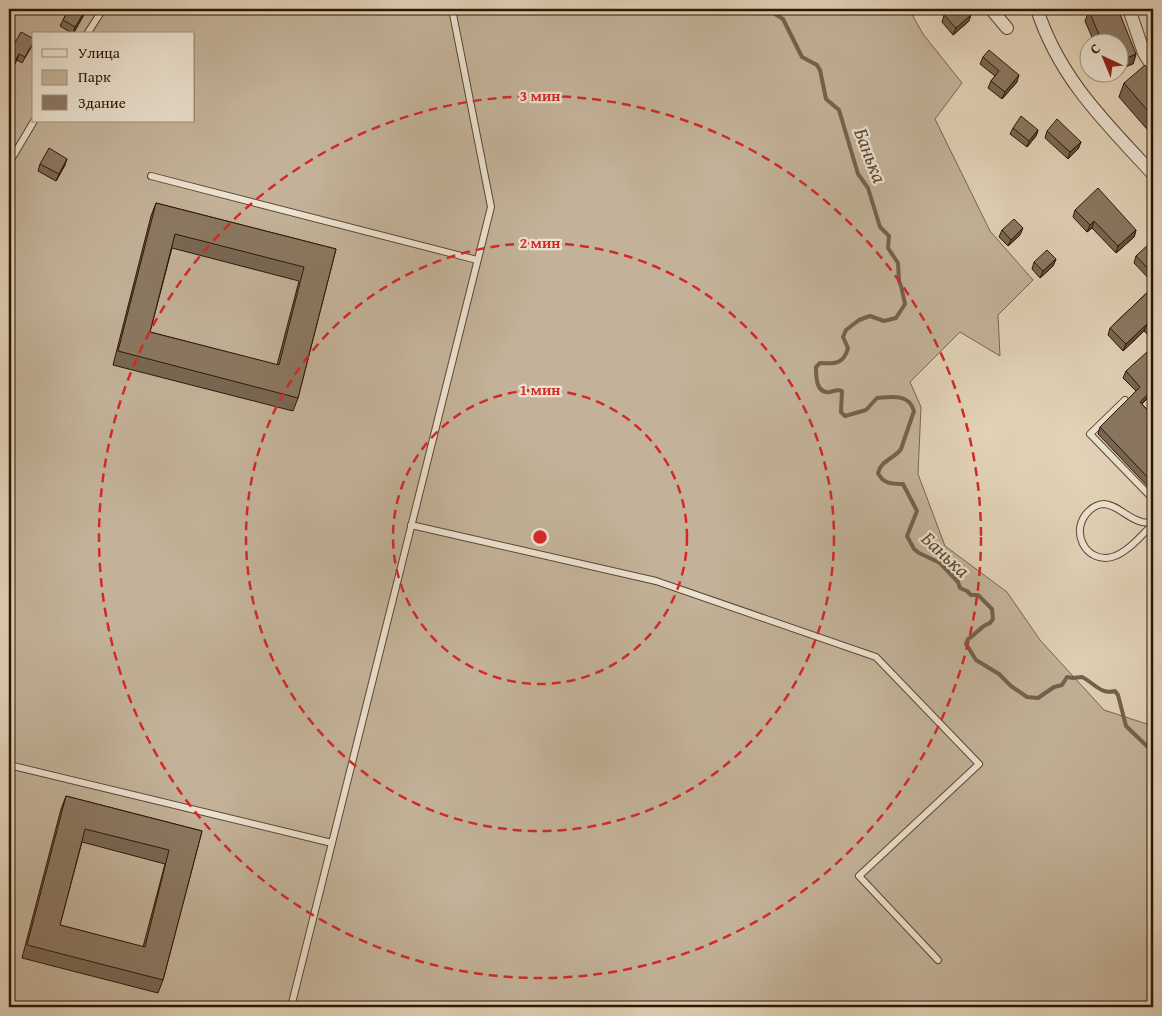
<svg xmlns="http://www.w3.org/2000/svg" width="1162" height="1016" viewBox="0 0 1162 1016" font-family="'Gentium Book Plus',serif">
<rect width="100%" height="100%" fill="#e2d2b7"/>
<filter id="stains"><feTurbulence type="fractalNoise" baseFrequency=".004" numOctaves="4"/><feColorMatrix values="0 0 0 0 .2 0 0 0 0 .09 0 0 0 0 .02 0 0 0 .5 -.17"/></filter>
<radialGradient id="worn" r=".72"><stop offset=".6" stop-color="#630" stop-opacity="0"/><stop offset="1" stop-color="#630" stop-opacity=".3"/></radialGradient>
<!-- green -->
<path fill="#c3b299" stroke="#786450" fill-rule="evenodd" d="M9 9H909L923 34 962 83 935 119 990 231 1033 280 998 315 1000 356 960 332 910 382 921 407 918 474 945 546 1007 592 1040 640 1104 710 1153 726V1007H9ZM34 34H194V121H34Z"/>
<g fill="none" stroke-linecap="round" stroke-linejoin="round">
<!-- stream -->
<path stroke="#74614c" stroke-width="4" d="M767 9 783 19 802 57 817 65 820 70 826 99 839 110 858 174 868 188 880 227 889 236 888 248 898 263 899 281 901 286 905 304 896 318 884 321 870 316 859 320 846 330 843 337 848 348C844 364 835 364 820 363L816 367C816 377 816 394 830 392 835 391 837 389 842 391L841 412 845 416 866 410 877 398C891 397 909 393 914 411L901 449C894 459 881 460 878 473 883 484 892 484 903 484L917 511 907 536 914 549 919 553 940 563 958 582 960 588 967 591 971 595H978L992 609 993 619 990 623C979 627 978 633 968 639L966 644 976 660 999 674 1011 686 1027 697 1038 698 1054 687 1062 685 1067 677 1073 678 1082 677C1094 683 1101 695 1115 691L1118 695 1126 726 1153 752"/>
<defs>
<path id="lane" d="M87 34 103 9
M9 163 34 121
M151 176 477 260
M1125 400 1090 434 1153 499
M1153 523C1150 522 1145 523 1142 522 1128 519 1118 505 1104 504 1099 504 1093 507 1090 510 1068 529 1085 564 1112 557 1127 553 1142 535 1153 524
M411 525 656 581 876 657 979 764 859 876 938 960
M9 765 332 843
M291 1007 491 207 452 9"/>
<path id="street" d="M991 9 1007 28
M1037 9C1059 78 1105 122 1153 174
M1129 9 1144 53 1153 67"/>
</defs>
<!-- lane casing -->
<use href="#lane" stroke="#5a4632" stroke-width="8"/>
<!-- street casing -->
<use href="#street" stroke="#5a4632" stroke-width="14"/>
<!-- lane -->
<use href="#lane" stroke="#ece2d0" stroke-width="6"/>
<!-- street -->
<use href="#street" stroke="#ece2d0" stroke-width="12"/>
</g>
<!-- wall -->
<path fill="#786754" stroke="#2c1706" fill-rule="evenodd" d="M69 9H87L85 13 73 34 60 26 63 20Z
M1089 11 1136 54 1133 64 1120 42H1094L1085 21Z
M944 15 969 21 953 35 942 22Z
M34 41 32 46 22 63 17 60 9 74V53Z
M983 57 1017 82 1002 99 988 88 991 81 995 76 980 64Z
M1153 74V136L1119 97 1124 83Z
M1013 128 1038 130 1036 136 1027 147 1010 134Z
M1047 131 1081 142 1078 149 1068 159 1045 138Z
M40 164 65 165 56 181 38 171Z
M156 203 336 249 298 398 293 411 113 365 151 216ZM172 248 299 281 277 365 150 332Z
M1075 210 1136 230 1134 237 1116 253 1092 228 1087 232 1073 217Z
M1002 230 1020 235 1008 246 999 237Z
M1153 245V283L1134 263 1136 256Z
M1056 259 1053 266 1040 278 1032 269 1034 262Z
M1153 287V337L1152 339 1144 331 1123 351 1108 335 1110 328Z
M1153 359V393L1142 404 1153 416V492L1098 434 1100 427 1136 391 1123 378 1126 371Z
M66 796 202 831 163 980 158 993 22 958 61 809ZM82 842 165 864 143 947 60 925Z"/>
<!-- shaded-wall -->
<path fill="#615445" stroke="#2c1706" d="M86 9 85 13 73 34 75 27Z
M971 15 969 21 953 35 956 28Z
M19 54 17 60 9 74V72Z
M1136 54 1133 64 1120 69V61Z
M1019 75 1017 82 1002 99 1005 92Z
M1038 130 1036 136 1027 147 1029 141Z
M1081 142 1078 149 1068 159 1070 152Z
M67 159 65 165 56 181 59 174Z
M1094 221 1092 228 1087 232 1090 225Z
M1023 228 1020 235 1008 246 1011 240Z
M1136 230 1134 237 1116 253 1118 246Z
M1056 259 1053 266 1040 278 1043 271Z
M1147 324 1144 331 1123 351 1126 344Z
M1153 389V393L1137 408 1140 402Z"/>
<!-- building -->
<path fill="#8b7862" stroke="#2c1706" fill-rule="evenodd" d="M69 9H86L75 27 63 20Z
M951 9H966L971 15 956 28 944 15Z
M1093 9H1118L1136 54 1120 61V42H1102L1089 11Z
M21 32 34 39V41L25 57 19 54 9 72V53Z
M989 50 1019 75 1005 92 991 81 999 71 983 57Z
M1145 65 1153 74V117L1124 83Z
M1021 116 1038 130 1029 141 1013 128Z
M1057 119 1081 142 1070 152 1047 131Z
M49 148 67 159 59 174 40 164Z
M1098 188 1136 230 1118 246 1094 221 1090 225 1075 210Z
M156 203 336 249 298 398 118 351ZM175 234 304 267 279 365 150 332Z
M1014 219 1023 228 1011 240 1002 230Z
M1151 242 1153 245V274L1136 256Z
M1047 250 1056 259 1043 271 1034 262Z
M1153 287V331L1147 324 1126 344 1110 328Z
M1147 352 1153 359V389L1140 402 1153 416V483L1100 427 1140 387 1126 371Z
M66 796 202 831 163 980 27 945ZM85 829 169 850 145 947 60 925Z"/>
<!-- distance rings -->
<g fill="none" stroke="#d62828" stroke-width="2.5" stroke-dasharray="9 6">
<circle cx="540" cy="537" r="147"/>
<circle cx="540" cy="537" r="294"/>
<circle cx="540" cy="537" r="441"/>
</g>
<g text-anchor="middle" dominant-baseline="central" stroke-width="4.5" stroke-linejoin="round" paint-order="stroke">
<!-- water labels -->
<g font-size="20" font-style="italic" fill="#5c4835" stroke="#ece2d0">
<text transform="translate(871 155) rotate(69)">Банька</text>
<text transform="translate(946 554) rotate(43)">Банька</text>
</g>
</g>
<circle cx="540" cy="537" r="8" fill="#d62828" stroke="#ece2d0" stroke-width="2.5"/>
<g font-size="15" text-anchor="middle" font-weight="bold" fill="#d62828" stroke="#ece2d0" stroke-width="4.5" stroke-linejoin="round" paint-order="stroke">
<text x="540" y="101">3 мин</text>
<text x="540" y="248">2 мин</text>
<text x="540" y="395">1 мин</text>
</g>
<!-- margin -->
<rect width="1162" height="1016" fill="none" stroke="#e2d2b7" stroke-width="30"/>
<rect x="10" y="10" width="1142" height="996" fill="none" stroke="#2c1706" stroke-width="2.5"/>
<rect x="15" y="15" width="1132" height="986" fill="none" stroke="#2c1706"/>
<!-- legend -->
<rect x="32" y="32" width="162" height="90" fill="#ece2d0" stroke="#9f917f"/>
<rect x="42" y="49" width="25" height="8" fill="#ece2d0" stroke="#9f917f"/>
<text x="78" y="58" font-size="15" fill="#2c1706">Улица</text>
<rect x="42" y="70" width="25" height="15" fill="#c3b299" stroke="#9f917f"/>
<text x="78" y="82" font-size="15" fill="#2c1706">Парк</text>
<rect x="42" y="95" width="25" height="15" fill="#8b7862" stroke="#9f917f"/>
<text x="78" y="108" font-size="15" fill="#2c1706">Здание</text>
<!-- north arrow -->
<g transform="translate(1104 58) rotate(316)"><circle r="24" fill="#ece2d0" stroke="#9f917f"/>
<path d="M0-4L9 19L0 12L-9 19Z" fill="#8f2418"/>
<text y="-8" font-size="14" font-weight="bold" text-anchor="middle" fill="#2c1706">С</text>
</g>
<rect width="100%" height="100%" filter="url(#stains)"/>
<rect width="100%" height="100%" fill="url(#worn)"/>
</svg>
